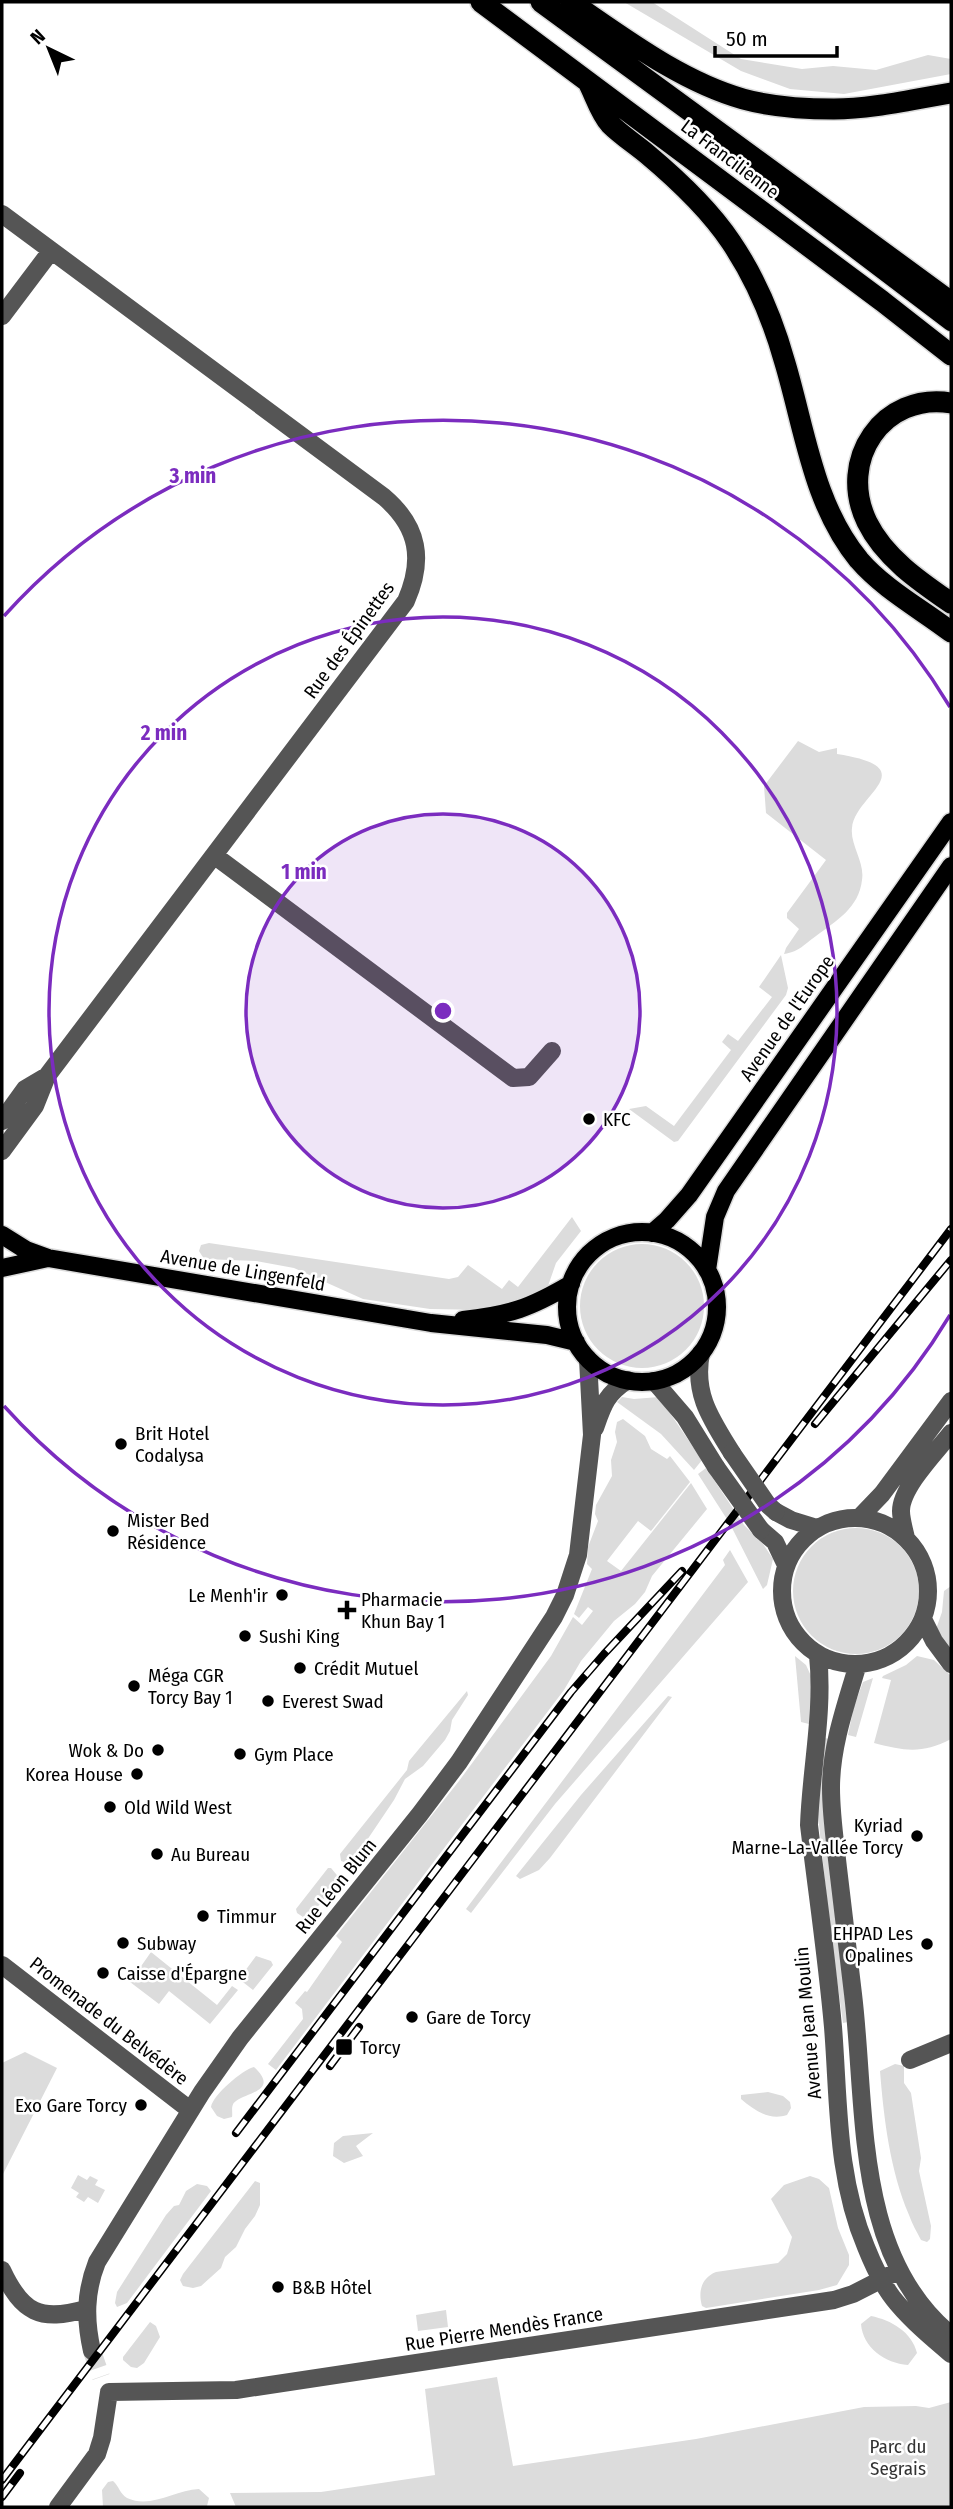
<svg xmlns="http://www.w3.org/2000/svg" width="953" height="2509" viewBox="0 0 953 2509" font-family="'Fira Sans Condensed',sans-serif">
<rect width="100%" height="100%" fill="#fff"/>
<!-- green -->
<path fill="#dcdcdc" d="M624 2H652L741 59 802 69 833 66 876 70 928 55 951 59V74L844 94 790 89 741 71Z
M798 741 819 752 837 748V754C927 768 854 795 852 828 850 845 865 862 862 880 859 908 836 921 816 936 803 945 801 951 784 954L786 948 799 929 787 918V913L826 860 766 813 764 786Z
M781 955 788 988 786 995 678 1141 674 1142 629 1109 646 1106 674 1126 731 1050 722 1042 728 1034 738 1041 772 997 759 987Z
M572 1217 581 1231 556 1263 548 1286 539 1294 523 1304 485 1310 430 1309 363 1299 294 1268 256 1261 204 1259 199 1251 201 1245 209 1243 449 1279 458 1277 468 1265 502 1289 509 1280 518 1287Z
M580 1306a62 62 0 1 1 124 0a62 62 0 1 1-124 0Z
M622 1397 634 1399 659 1397 702 1460 694 1470 661 1434 617 1402Z
M623 1419 645 1436 651 1449 667 1459 670 1456 690 1482 651 1531 638 1521 607 1561 621 1571 691 1483 707 1509 652 1576 645 1592 635 1604 614 1621 581 1661 564 1690 276 2070 268 2064 303 2019 302 2009 295 2003 305 1991 307 1992 342 1942 336 1936 459 1781 551 1656 573 1617 582 1625 593 1611 588 1607 579 1618 574 1614 592 1569 587 1564 588 1547 598 1521 595 1514 596 1505 612 1476 611 1460 617 1442 615 1432 617 1422Z
M706 1468 744 1525 763 1544 773 1559 767 1585 763 1589 730 1524 698 1474Z
M793 1591a63 63 0 1 1 126 0a63 63 0 1 1-126 0Z
M730 1550 748 1582 555 1804 471 1913 466 1909 725 1565 723 1560Z
M951 1586V1653L935 1632 942 1612 944 1591Z
M795 1656 806 1665 811 1676 813 1725 801 1722Z
M917 1656 934 1660 951 1676V1739C922 1754 905 1751 874 1743L891 1680 882 1678 883 1676 906 1665Z
M873 1678 856 1737 848 1735 854 1706 863 1682Z
M467 1691 468 1695 452 1720 450 1731 445 1740 423 1766 405 1779 394 1800 361 1849 352 1865 341 1861 340 1854 407 1770 409 1761Z
M668 1696 672 1697 550 1858 539 1870 520 1879 516 1876 581 1795Z
M821 1737 829 1739 839 1947 848 2022 843 2023 830 1929 818 1815Z
M328 1868H331L341 1880 313 1912 303 1917 297 1913 296 1909Z
M151 1952 217 2005 232 1986 238 1990 210 2024 169 1991 159 2004 130 1982Z
M256 1956 271 1961 273 1965 253 1990 239 1979Z
M25 2052 57 2068 2 2176V2063Z
M895 2064 904 2066V2083L911 2093 921 2158 919 2171 931 2226 930 2239 927 2242 921 2240C917 2232 912 2224 909 2215 890 2170 884 2120 880 2071Z
M254 2067C279 2090 249 2092 236 2101 230 2105 233 2112 232 2117L224 2119 217 2116 211 2107C213 2095 242 2070 254 2067Z
M768 2092 783 2096 790 2102 791 2108 787 2115C769 2121 754 2110 741 2099V2095Z
M373 2133 356 2146 363 2156 344 2163 333 2156 334 2143 343 2136Z
M78 2175 87 2180 90 2176 98 2180 95 2185 105 2190 98 2203 88 2197 84 2202 76 2197 79 2193 71 2188Z
M810 2176 819 2179 829 2188 838 2228 849 2255V2265L837 2285 819 2290 706 2308 702 2306C698 2292 701 2278 716 2272L778 2263 787 2254 792 2237 771 2199 784 2185Z
M255 2181 260 2183V2205L255 2216 245 2229 236 2247 225 2257 221 2268 201 2286 193 2288 183 2286 180 2280 183 2274Z
M197 2184 207 2186 211 2191 127 2303 117 2307 115 2303 117 2292 166 2215 174 2206 179 2205 186 2191Z
M446 2310 448 2327 418 2331 416 2315Z
M871 2316C891 2320 912 2332 917 2353L908 2365C885 2363 863 2348 861 2324Z
M150 2322 156 2326 160 2337 144 2363 137 2368 131 2367 123 2360V2357Z
M497 2377 513 2466 696 2439 864 2407 916 2406 929 2408 951 2402V2507H236L230 2493 321 2492 435 2475 425 2389Z
M113 2481C119 2486 120 2494 127 2498 151 2509 175 2490 199 2489L209 2498 207 2506 103 2507 102 2490 108 2482Z"/>
<g fill="none" stroke-linecap="round" stroke-linejoin="round">
<!-- minor-tunnel -->
<path stroke="#d9d9d9" stroke-width="18" stroke-dasharray="18 9" stroke-linecap="butt" d="M92 2351 101 2377"/>
<defs>
<path id="major" d="M746 155 761 178 951 322
M567 1307a75 75 0 1 1 150 0a75 75 0 1 1-150 0Z
M652 1233 667 1220 689 1195 951 822
M2 1235 26 1250 48 1258 431 1323 547 1335 576 1342
M2 1268 48 1258
M707 1270 715 1217 726 1191 951 866
M463 1320C510 1315 530 1308 571 1284"/>
<path id="highway" d="M481 2 882 301 951 355
M541 2 951 302
M571 2C624 38 680 81 743 99 772 107 804 109 834 109 873 109 913 99 951 93
M588 82C595 95 600 113 610 124 621 135 635 144 647 154 678 180 709 209 731 242 756 279 773 320 785 363 805 430 813 504 859 560 884 589 921 609 951 632
M951 403C883 392 837 460 867 522 884 557 919 581 951 603"/>
</defs>
<!-- major casing -->
<use href="#major" stroke="#dbdbdb" stroke-width="21"/>
<!-- highway casing -->
<use href="#highway" stroke="#dbdbdb" stroke-width="24"/>
<!-- minor -->
<path stroke="#555" stroke-width="18" d="M2 214 384 497C419 527 424 560 406 601L47 1076 35 1106 2 1151
M2 316 51 251
M215 856 513 1078 529 1077 552 1051
M2 1121 25 1089 47 1076
M701 1353C693 1394 711 1419 732 1453
M654 1381 685 1417 716 1467
M595 1428C603 1405 606 1394 628 1380
M776 1512 791 1520 817 1528
M782 1591a73 73 0 1 1 146 0a73 73 0 1 1-146 0Z
M859 1518 882 1494 951 1401
M761 1530 775 1542 786 1565
M906 1538C904 1529 901 1519 901 1511 901 1487 937 1451 951 1433
M923 1619 934 1641 951 1664
M818 1655C824 1712 811 1768 809 1825 817 1892 827 1959 833 2027 839 2102 836 2176 866 2247 874 2267 883 2287 897 2303 913 2322 932 2338 951 2354
M858 1664C846 1704 831 1746 831 1788 831 1815 835 1841 838 1868 843 1910 848 1952 853 1994 867 2109 853 2255 951 2335
M2 1965 190 2110
M910 2060 951 2043
M2 2270C22 2313 40 2322 86 2309
M92 2351C85 2320 85 2292 97 2262L202 2092 240 2038 420 1814 459 1762 554 1617 565 1595 578 1555 592 1435 588 1359
M109 2392 236 2390 834 2300 853 2294 898 2271
M58 2507 97 2454 102 2438 109 2392"/>
<!-- major -->
<use href="#major" stroke="#000" stroke-width="18"/>
<!-- highway -->
<use href="#highway" stroke="#000" stroke-width="21"/>
<defs>
<path id="rail" d="M815 1424 951 1260
M330 2066 359 2027
M236 2133 571 1692 604 1654 682 1571
M2 2480 951 1229
M2 2497 20 2473"/>
</defs>
<!-- rail casing -->
<use href="#rail" stroke="#000" stroke-width="8"/>
<!-- rail -->
<use href="#rail" stroke="#fff" stroke-width="5" stroke-dasharray="16" stroke-linecap="butt"/>
<!-- minor-bridge -->
<path stroke="#555" stroke-width="18" d="M732 1453 768 1505 776 1512
M716 1467 761 1530"/>
</g>
<!-- distance rings -->
<circle cx="443" cy="1011" r="197" fill="#7b2cbf" fill-opacity=".12"/>
<g fill="none" stroke="#7b2cbf" stroke-width="3.5">
<circle cx="443" cy="1011" r="197"/>
<circle cx="443" cy="1011" r="394"/>
<path d="M950 1315A591 591 0 0 1 4 1406M4 616A591 591 0 0 1 950 707"/>
</g>
<!-- markers -->
<g fill="#000" stroke="#fff" stroke-width="2.5">
<circle cx="589" cy="1119" r="7"/>
<circle cx="121" cy="1444" r="7"/>
<circle cx="113" cy="1531" r="7"/>
<circle cx="282" cy="1595" r="7"/>
<path d="M343.5 1599.5h7v7h7v7h-7v7h-7v-7h-7v-7h7z"/>
<circle cx="245" cy="1636" r="7"/>
<circle cx="300" cy="1668" r="7"/>
<circle cx="134" cy="1686" r="7"/>
<circle cx="268" cy="1701" r="7"/>
<circle cx="158" cy="1750" r="7"/>
<circle cx="240" cy="1754" r="7"/>
<circle cx="137" cy="1774" r="7"/>
<circle cx="110" cy="1807" r="7"/>
<circle cx="917" cy="1836" r="7"/>
<circle cx="157" cy="1854" r="7"/>
<circle cx="203" cy="1916" r="7"/>
<circle cx="123" cy="1943" r="7"/>
<circle cx="927" cy="1944" r="7"/>
<circle cx="103" cy="1973" r="7"/>
<circle cx="412" cy="2017" r="7"/>
<rect x="335" y="2038" width="18" height="18" rx="3.5"/>
<circle cx="141" cy="2105" r="7"/>
<circle cx="278" cy="2287" r="7"/>
</g>
<g text-anchor="middle" dominant-baseline="central" stroke-width="5" stroke-linejoin="round" paint-order="stroke">
<!-- street labels -->
<g font-size="19" fill="#000" stroke="#fff">
<text transform="translate(730 159) rotate(37)">La Francilienne</text>
<text transform="translate(349 640) rotate(-54)">Rue des Épinettes</text>
<text transform="translate(787 1018) rotate(-55)">Avenue de l'Europe</text>
<text transform="translate(243 1270) rotate(10)">Avenue de Lingenfeld</text>
<text transform="translate(336 1886) rotate(-51)">Rue Léon Blum</text>
<text transform="translate(109 2021) rotate(38)">Promenade du Belvédère</text>
<text transform="translate(808 2023) rotate(-95)">Avenue Jean Moulin</text>
<text transform="translate(504 2329) rotate(-9)">Rue Pierre Mendès France</text>
</g>
<!-- poi labels -->
<g font-size="19" fill="#000" stroke="#fff" text-anchor="start">
<text x="603" y="1119">KFC</text>
<text x="135" y="1433">Brit Hotel<tspan x="135" dy="22">Codalysa</tspan></text>
<text x="127" y="1520">Mister Bed<tspan x="127" dy="22">Résidence</tspan></text>
<text x="268" y="1595" text-anchor="end">Le Menh'ir</text>
<text x="361" y="1599">Pharmacie<tspan x="361" dy="22">Khun Bay 1</tspan></text>
<text x="259" y="1636">Sushi King</text>
<text x="314" y="1668">Crédit Mutuel</text>
<text x="148" y="1675">Méga CGR<tspan x="148" dy="22">Torcy Bay 1</tspan></text>
<text x="282" y="1701">Everest Swad</text>
<text x="144" y="1750" text-anchor="end">Wok &amp; Do</text>
<text x="254" y="1754">Gym Place</text>
<text x="123" y="1774" text-anchor="end">Korea House</text>
<text x="124" y="1807">Old Wild West</text>
<text x="903" y="1825" text-anchor="end">Kyriad<tspan x="903" dy="22">Marne-La-Vallée Torcy</tspan></text>
<text x="171" y="1854">Au Bureau</text>
<text x="217" y="1916">Timmur</text>
<text x="913" y="1933" text-anchor="end">EHPAD Les<tspan x="913" dy="22">Opalines</tspan></text>
<text x="137" y="1943">Subway</text>
<text x="117" y="1973">Caisse d'Épargne</text>
<text x="426" y="2017">Gare de Torcy</text>
<text x="360" y="2047">Torcy</text>
<text x="127" y="2105" text-anchor="end">Exo Gare Torcy</text>
<text x="292" y="2287">B&amp;B Hôtel</text>
</g>
<!-- park labels -->
<g font-size="19" fill="#333" stroke="#fff">
<text x="898" y="2446">Parc du<tspan x="898" dy="22">Segrais</tspan></text>
</g>
</g>
<circle cx="443" cy="1011" r="10" fill="#7b2cbf" stroke="#fff" stroke-width="3.5"/>
<g font-size="21" text-anchor="middle" font-weight="bold" fill="#7b2cbf" stroke="#fff" stroke-width="5" stroke-linejoin="round" paint-order="stroke">
<text x="193" y="483">3 min</text>
<text x="164" y="740">2 min</text>
<text x="304" y="879">1 min</text>
</g>
<!-- border -->
<rect width="953" height="2509" fill="none" stroke="#000000" stroke-width="7"/>
<!-- north arrow -->
<g transform="translate(49 49) rotate(317)" stroke="#ffffff" stroke-width="5" paint-order="stroke">
<path d="M0-5L12 26L0 18L-12 26Z" fill="#000000"/>
<text y="-10" font-size="19" font-weight="bold" text-anchor="middle" fill="#000000">N</text>
</g>
<!-- scale -->
<path d="M715 46v10h122v-10" fill="none" stroke="#000000" stroke-width="3.5"/>
<text x="726" y="46" font-size="21" fill="#000000" stroke="#ffffff" stroke-width="5" paint-order="stroke">50 m</text>
</svg>
